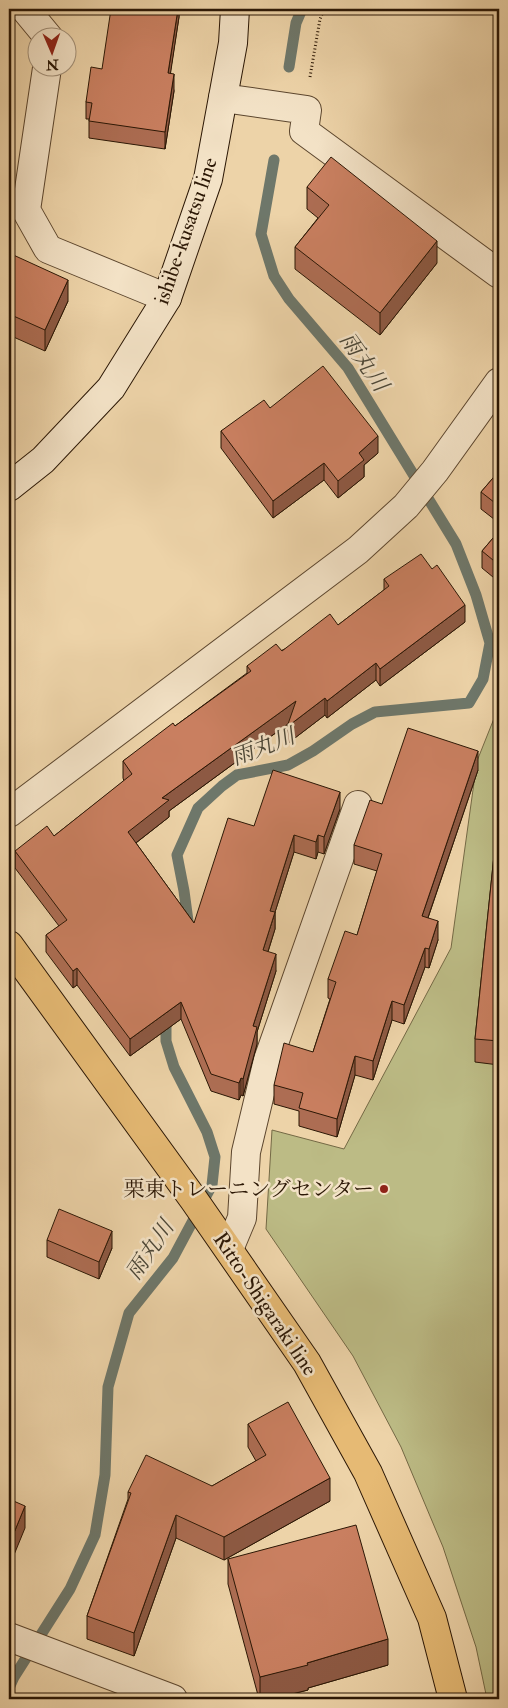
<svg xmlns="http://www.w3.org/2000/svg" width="508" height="1708" viewBox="0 0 508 1708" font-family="'IM FELL Double Pica','Noto Serif JP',serif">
<rect width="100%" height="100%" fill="#edd3a8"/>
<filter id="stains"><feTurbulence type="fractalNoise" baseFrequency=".004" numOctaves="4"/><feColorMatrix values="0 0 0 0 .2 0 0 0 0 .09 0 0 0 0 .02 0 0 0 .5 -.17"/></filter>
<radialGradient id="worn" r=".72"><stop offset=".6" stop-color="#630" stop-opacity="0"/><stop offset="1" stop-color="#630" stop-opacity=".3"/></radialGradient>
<!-- green -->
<path fill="#bcbb85" stroke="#746945" d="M499 706V1699H487L476 1647 443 1547 401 1447 353 1356 266 1229 272 1130 344 1149 451 948 477 761Z"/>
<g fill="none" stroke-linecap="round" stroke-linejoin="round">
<!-- stream -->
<path stroke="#6e776a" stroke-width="11" d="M289 67 296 23 302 9
M186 926 188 921 184 891 177 855 198 808 222 786 237 775 288 765 313 751 352 724 375 712 469 703 483 679 490 643 476 595 456 544 348 368 289 299 274 276 261 234 274 160
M9 1688 14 1677 70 1589 95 1535 105 1475 108 1387 129 1313 173 1258 212 1185 215 1157 207 1132 174 1067 166 1041V1015"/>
<defs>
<path id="street" d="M25 9 49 38
M47 68 26 210 48 249 167 298
M223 98 307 110 304 131 499 274
M9 813 358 550 406 506 435 471 499 382
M229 1249 242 1218 246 1152 268 1060 358 805
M9 1637 173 1699"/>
<path id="secondary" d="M9 487 43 460 111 388 167 298 208 179 233 43 235 9"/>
<path id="primary" d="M9 945 194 1200 307 1363 368 1473 432 1618 453 1699"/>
</defs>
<!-- street casing -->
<use href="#street" stroke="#5c462e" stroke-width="30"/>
<!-- secondary casing -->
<use href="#secondary" stroke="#2b1705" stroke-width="30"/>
<!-- primary casing -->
<use href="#primary" stroke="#2b1705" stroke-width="30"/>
<!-- path -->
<path stroke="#2b1705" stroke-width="3" stroke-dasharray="1 2.5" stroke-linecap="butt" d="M310 77 320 19 324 9"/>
<!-- street -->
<use href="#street" stroke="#f3e2c6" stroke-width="28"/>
<!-- secondary -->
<use href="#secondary" stroke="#f3e2c6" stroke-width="28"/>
<!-- primary -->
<use href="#primary" stroke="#e6ba74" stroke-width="28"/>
</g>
<!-- wall -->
<path fill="#ad6d53" stroke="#2b1705" d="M179 9V17L170 74 174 91 165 149 89 138V119H86V102L102 69Z
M307 187 437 263 380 335 295 269V247L318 218 307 209Z
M9 253 68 301 45 351 9 335Z
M270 408 378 453 364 465V477L338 498 324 480 273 518 221 448V431Z
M499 471V523L481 509V492Z
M499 531V582L482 568V551Z
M384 579 465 622 380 686 376 680 327 718 325 715 287 744 288 724 169 811V817L136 843 194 923 254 826 340 809 324 854 318 852 316 859 294 852 275 912V929L268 952 276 971 257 1032V1044L243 1096 241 1095 239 1100 211 1091 181 1019 130 1056 77 985 73 988 46 952V935L59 926 15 868V851L54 836 124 781 123 778V761L175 726 247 673V666L338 625 384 590Z
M478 770 428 918 438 940 429 968 425 967 404 1024 392 1020 373 1080 355 1075 337 1137 299 1126V1111L274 1104V1085L313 1052 330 999 328 998V979L357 935 377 871 354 864V845L382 804Z
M499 807V1065L475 1062V1039Z
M47 1240 112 1248 99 1279 47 1257Z
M248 1424 330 1501 224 1560 176 1538 134 1656 87 1639V1616L128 1499V1492L212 1486 256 1461 248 1447Z
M228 1559 388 1665 308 1688V1690L272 1699H259L228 1584Z"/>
<!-- shaded-wall -->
<path fill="#8d5943" stroke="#2b1705" d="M178 9H179V17L168 90V73Z
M174 74V91L165 149V132Z
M10 108V125L9 136V119Z
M437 241V263L380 335V313Z
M68 280V301L45 351V330Z
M378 436V453L364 465V477L338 498V481L359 453Z
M324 463V480L273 518V501Z
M465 605V622L380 686V669Z
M376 663V680L327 718V701Z
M325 698V715L287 744V727Z
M296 701V718L169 811V817L128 849V832L162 798Z
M478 751V770L422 935V916Z
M340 792V809L324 854V837Z
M294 835V852L270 928V911Z
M318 835V852L316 859V842Z
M275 912V929L263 967V950Z
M438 921V940L429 968V949Z
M425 948V967L404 1024V1005Z
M276 954V971L257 1032V1044L243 1096V1079L253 1026Z
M77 968V985L73 988V971Z
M392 1001V1020L373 1080V1061Z
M181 1002V1019L130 1056V1039Z
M355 1056V1075L337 1137V1119Z
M241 1078V1095L239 1100V1083Z
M112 1231V1248L99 1279V1262Z
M330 1478V1501L224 1560V1537Z
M25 1506V1528L9 1567V1545Z
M176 1515V1538L134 1656V1633Z
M388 1639V1665L308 1688V1690L272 1699H260V1677Z"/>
<!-- building -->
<path fill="#c97f60" stroke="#2b1705" d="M111 9H178L168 73 174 74 165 132 89 121 92 103 86 102 91 67 102 69Z
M9 107 10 108 9 119Z
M331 157 437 241 380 313 295 247 329 205 307 187Z
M9 253 68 280 45 330 9 314Z
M323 366 378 436 359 453 364 460 338 481 324 463 273 501 221 431 264 400 270 408Z
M499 471V506L481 492Z
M499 531V565L482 551Z
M421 554 432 569 437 565 465 605 380 669 376 663 327 701 325 698 287 727 296 701 162 798 169 800 128 832 194 923 228 818 254 826 273 770 340 792 324 837 318 835 316 842 294 835 270 911 275 912 263 950 276 954 253 1026 257 1027 243 1079 241 1078 239 1083 211 1074 181 1002 130 1039 77 968 73 971 46 935 67 920 15 851 47 826 54 836 132 774 123 761 173 723 175 726 251 671 247 666 276 644 282 651 330 614 338 625 389 586 384 579Z
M408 728 478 751 422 916 438 921 429 949 425 948 404 1005 392 1001 373 1061 355 1056 337 1119 299 1108 303 1093 274 1085 284 1043 313 1052 336 982 328 979 345 931 357 935 382 854 354 845 370 800 382 804Z
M499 807V1041L475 1039Z
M59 1209 112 1231 99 1262 47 1240Z
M288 1402 330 1478 224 1537 176 1515 134 1633 87 1616 131 1493 128 1492 146 1455 212 1486 266 1455 248 1424Z
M9 1499 25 1506 9 1545Z
M356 1525 388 1639 307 1663 308 1665 260 1677 228 1559Z"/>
<!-- markers -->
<circle fill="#8f2418" stroke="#f3e2c6" stroke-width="2" cx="384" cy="1189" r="5"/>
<g text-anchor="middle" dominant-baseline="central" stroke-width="5" stroke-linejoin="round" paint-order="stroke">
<!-- street labels -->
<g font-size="21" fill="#2b1705" stroke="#f3e2c6">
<text transform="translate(186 231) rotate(-71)">ishibe-kusatsu line</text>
<text transform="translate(265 1304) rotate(56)">Ritto-Shigaraki line</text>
</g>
<!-- poi labels -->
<g font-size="21" fill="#2b1705" stroke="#f3e2c6" text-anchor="end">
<text x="374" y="1189">栗東トレーニングセンター</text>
</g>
<!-- water labels -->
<g font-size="22" font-style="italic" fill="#4c4737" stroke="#f3e2c6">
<text transform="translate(364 362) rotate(55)">雨丸川</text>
<text transform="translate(263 747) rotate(-21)">雨丸川</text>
<text transform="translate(150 1250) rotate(-56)">雨丸川</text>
</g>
</g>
<!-- margin -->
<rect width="508" height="1708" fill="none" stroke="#edd3a8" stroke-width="30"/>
<rect x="10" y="10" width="488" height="1688" fill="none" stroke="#2b1705" stroke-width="2.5"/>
<rect x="15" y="15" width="478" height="1678" fill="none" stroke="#2b1705"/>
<!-- north arrow -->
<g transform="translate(52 52) rotate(178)"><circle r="24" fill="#f3e2c6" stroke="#a39179"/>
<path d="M0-4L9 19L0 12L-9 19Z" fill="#8f2418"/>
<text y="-8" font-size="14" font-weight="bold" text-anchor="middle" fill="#2b1705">N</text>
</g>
<rect width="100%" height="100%" filter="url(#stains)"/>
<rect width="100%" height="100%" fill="url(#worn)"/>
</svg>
